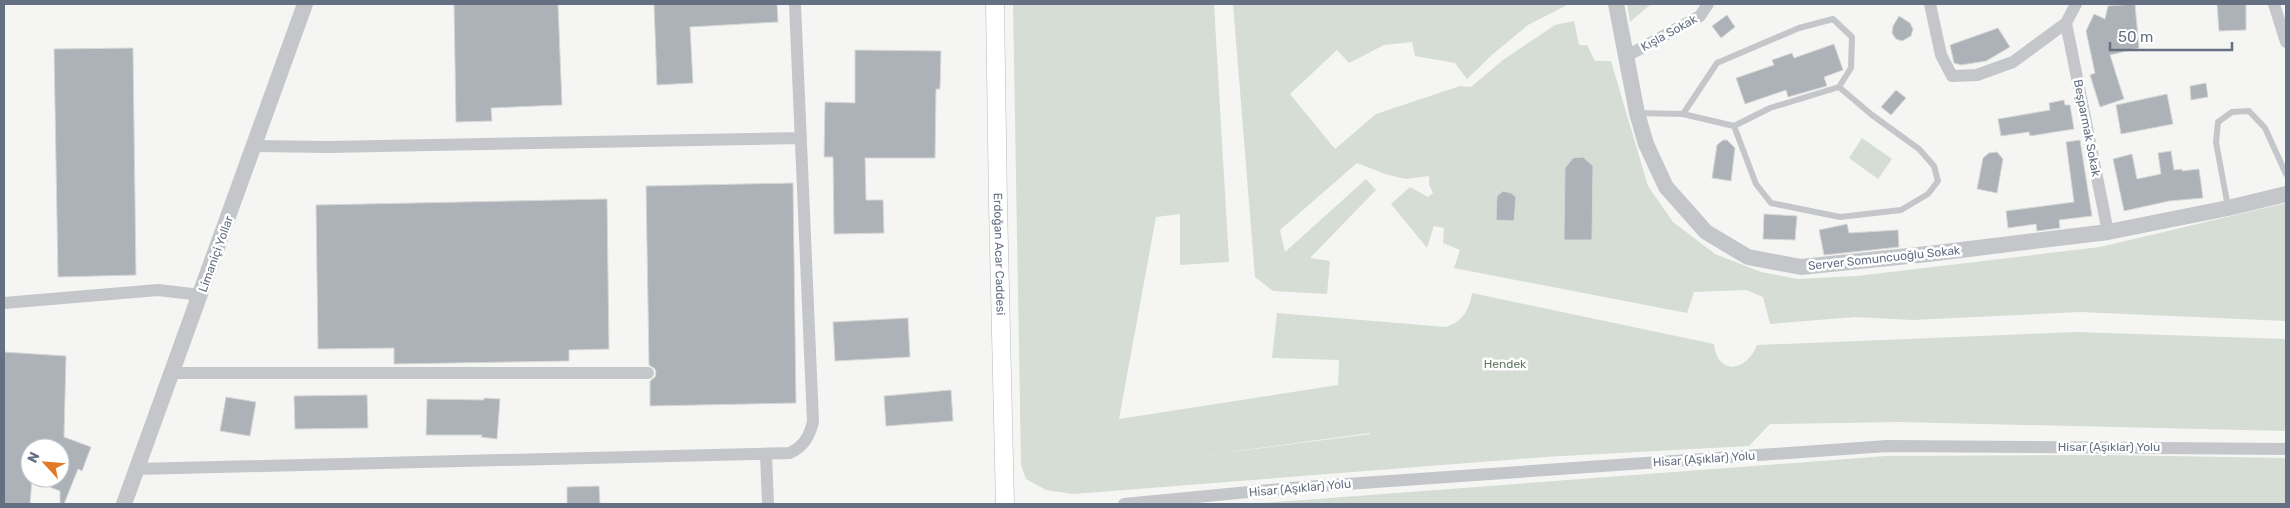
<svg xmlns="http://www.w3.org/2000/svg" width="2290" height="508" viewBox="0 0 2290 508" font-family="Rubik,sans-serif">
<rect width="100%" height="100%" fill="#f5f6f3"/>
<!-- green -->
<path fill="#d6ddd4" fill-rule="evenodd" d="M1013 4H1214L1229 262 1180 265V214L1156 217 1119 419 1338 385 1339 360 1272 358 1277 313 1446 327C1463 321 1469 311 1472 293L1714 344C1717 375 1746 373 1757 345L2077 332 2286 339V431L1899 422 1770 424 1749 446 1545 457 1073 494 1046 490 1026 479 1021 465ZM1370 433V434L1208 455Z
M1233 4H1569L1528 25 1493 54 1467 79 1455 63 1415 56 1412 42 1384 45 1349 63 1337 50 1290 94 1335 149 1376 114 1460 86 1471 87 1503 60 1555 25 1574 21 1579 45H1587L1595 61H1611L1648 186 1673 222 1715 254 1761 272 1798 279 1857 276 2100 247 2286 203V321L2080 312 1913 320 1855 317 1770 324 1763 297 1746 290 1694 292 1687 313 1454 268 1460 250 1443 243 1444 228 1434 226 1427 248 1391 204 1410 187 1428 197 1433 193 1429 185V176L1406 179 1385 174 1357 163 1280 230 1285 252 1366 179 1376 190 1310 258 1330 261 1327 294 1273 291 1255 277Z
M1627 4H1651L1630 22Z
M1862 138 1892 159 1878 179 1849 158Z
M2108 455 2286 458V504H1249L1886 456Z"/>
<!-- building -->
<path fill="#adb2b9" stroke="#d7d8d5" fill-rule="evenodd" d="M454 4H558L562 105 491 108 492 121 456 122Z
M654 4H777L778 22 690 27 693 83 657 85Z
M2135 4 2139 48 2110 55 2124 99 2100 107 2090 75 2095 73 2086 31 2094 14 2105 19 2108 6Z
M2217 4H2246V30L2219 31Z
M1727 15 1735 27 1721 38 1712 26Z
M1899 16 1910 23 1913 29 1911 36 1902 41 1896 39 1892 33 1893 26Z
M1998 28 2010 47 1986 61 1961 65 1954 63 1950 45Z
M1834 44 1843 70 1824 77 1827 86 1788 97 1786 90 1745 104 1736 78 1774 65 1772 60 1792 53 1794 58Z
M133 48 136 275 58 277 54 49Z
M855 50 941 51 940 89H936L935 158H865L866 200H883L884 233 834 234 833 157H824L825 102 855 103Z
M2206 83 2208 97 2191 100 2190 86Z
M1896 90 1906 98 1891 115 1881 107Z
M2167 94 2173 124 2121 134 2116 105Z
M2064 100 2065 105H2070L2074 129 2030 136 2029 132 2001 136 1998 119 2050 110 2049 103Z
M1723 140H1727L1735 148 1731 181 1712 178 1717 145Z
M2080 140 2092 216 2059 220 2060 228 2037 231 2036 224 2008 228 2006 211 2074 202 2066 142Z
M2171 151 2174 170 2182 169V171L2199 169 2203 198 2169 201 2124 211 2113 159 2132 154 2137 179 2161 174 2158 153Z
M1997 152 2003 159 1997 193 1977 189 1983 158 1989 153Z
M1583 157 1593 166 1592 240H1564L1565 168 1573 158Z
M793 183 796 403 650 406V381L655 377 656 373 655 369 649 365 646 186Z
M1503 191 1511 193 1516 197 1514 221 1496 220 1497 196Z
M607 199 609 349 569 350V361L394 364V348L318 349 316 205Z
M1764 214 1797 216 1795 240 1763 239Z
M1847 224 1849 233 1898 230 1899 247 1824 255 1819 230Z
M908 318 910 357 835 361 833 322Z
M4 352 66 356 64 437 91 447 82 471 78 469 64 504H60V491L32 480 30 504H4ZM30 448H60V478H30Z
M951 390 953 421 886 426 884 396Z
M367 395 368 428 295 429 294 396Z
M226 397 256 402 250 436 220 431Z
M484 398 500 399 497 439 481 437 482 435H426L427 399 484 400Z
M599 486 600 504H567V487Z"/>
<g fill="none" stroke-linecap="round" stroke-linejoin="round">
<defs>
<g id="secondary">
<path id="s1" d="M995 4 998 204 1005 504"/>
</g>
</defs>
<!-- secondary casing -->
<use href="#secondary" stroke="#b6b9be" stroke-width="19"/>
<!-- service -->
<path stroke="#c4c6ca" stroke-width="6" d="M1638 113 1683 114 1717 63 1799 28 1833 19 1852 37 1851 68 1839 87 1770 108 1734 126 1683 114
M1734 126 1756 184 1771 203 1840 217 1901 210 1928 194 1938 181 1934 166 1919 149 1872 115 1839 87
M2228 207 2216 142 2218 122 2232 112 2249 111 2265 128 2286 174"/>
<!-- minor -->
<path stroke="#c4c6ca" stroke-width="12" d="M1930 4 1941 55 1952 76 1977 75 2013 62 2066 23 2076 4
M2274 4 2286 42
M2066 23 2108 232
M1625 57 1700 16 1708 4
M255 146 328 147 801 138
M4 303 158 290 201 295
M173 373H648
M766 454 768 504
M137 469 790 453C804 446 809 437 813 422L795 4
M1124 504 1290 488 1887 446 2286 449"/>
<!-- tertiary -->
<path stroke="#c4c6ca" stroke-width="16" d="M1616 4 1637 113 1646 144 1666 187 1706 232 1748 257 1801 267 1928 254 2108 232 2228 208 2286 194
M124 504 305 4"/>
<!-- secondary -->
<use href="#secondary" stroke="#fff" stroke-width="18"/>
</g>
<g text-anchor="middle" dominant-baseline="central" stroke-width="5" stroke-linejoin="round" paint-order="stroke">
<!-- street labels -->
<g font-size="12" fill="#667083" stroke="#fff">
<text transform="translate(1669 33) rotate(-29)">Kışla Sokak</text>
<text transform="translate(2087 128) rotate(79)">Beşparmak Sokak</text>
<text transform="translate(216 254) rotate(-70)">Limaniçi Yollar</text>
<text stroke="none"><textPath href="#s1" startOffset="250">Erdoğan Acar Caddesi</textPath></text>
<text transform="translate(1884 258) rotate(-6)">Server Somuncuoğlu Sokak</text>
<text x="2109" y="447">Hisar (Aşıklar) Yolu</text>
<text transform="translate(1704 459) rotate(-4)">Hisar (Aşıklar) Yolu</text>
<text transform="translate(1300 488) rotate(-5)">Hisar (Aşıklar) Yolu</text>
</g>
<!-- park labels -->
<g font-size="12" fill="#647b64" stroke="#fff">
<text x="1505" y="364">Hendek</text>
</g>
</g>
<!-- border -->
<rect width="2290" height="508" fill="none" stroke="#667083" stroke-width="10"/>
<!-- north arrow -->
<g transform="translate(45 463) rotate(296)"><circle r="24" fill="#ffffff" stroke="#c2c6cd"/>
<path d="M0-4L9 19L0 12L-9 19Z" fill="#e07a29"/>
<text y="-8" font-size="14" font-weight="bold" text-anchor="middle" fill="#667083">N</text>
</g>
<!-- scale -->
<path d="M2110 42v8h122v-8" fill="none" stroke="#667083" stroke-width="2.5"/>
<text x="2118" y="42" font-size="15" fill="#667083" stroke="#ffffff" stroke-width="4" paint-order="stroke">50 m</text>
</svg>
